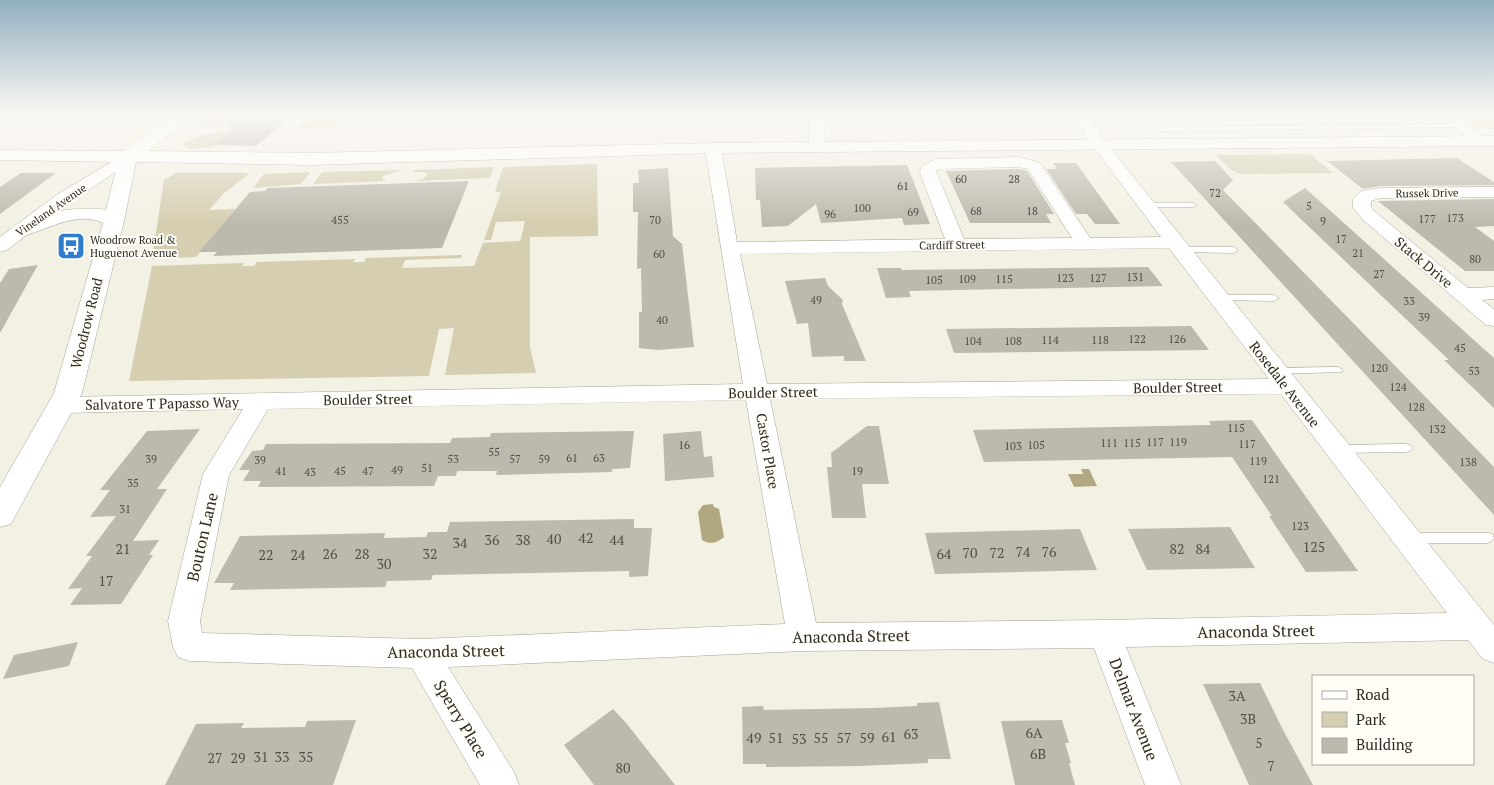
<svg xmlns="http://www.w3.org/2000/svg" width="1494" height="785" viewBox="0 0 1494 785" font-family="'PT Serif',serif">
<rect width="100%" height="100%" fill="#f3f0e4"/>
<!-- green -->
<path fill="#d5ceb1" d="M214 115H246L247 116 227 121 228 123 223 124 194 128Z
M313 115 345 116 331 129 298 128Z
M1456 115H1494V130L1472 126Z
M223 131 230 132 212 147 189 149 183 144 195 137Z
M1310 154 1333 173 1240 174 1231 170 1216 155Z
M597 164 598 236 530 237V347L536 373 445 375 454 328 439 329 429 376 129 381 152 266 244 263 242 266H254L257 262 355 259 353 262H364L366 258 462 255 461 258 405 260 402 268 474 266 483 243 520 241 521 239 525 221 496 222 491 240H484L501 192H495L503 167Z
M494 167 490 178 413 181 423 179 428 174 423 172H413L414 170Z
M402 170 383 176 382 179 387 181 313 184 322 172Z
M310 172 301 184 253 188 264 174Z
M176 173H250L224 193 209 210 235 209 196 257 152 259 164 180Z"/>
<!-- water -->
<path fill="#b1a781" d="M1081 469H1089L1097 486 1074 487 1068 474H1083Z
M713 504 714 507 719 509 724 537C717 543 711 545 702 540L698 512 703 505Z"/>
<!-- building -->
<path fill="#bcb9ad" d="M249 115H293L256 146 213 145 234 129 226 121Z
M1457 158 1494 182V185L1380 186 1363 189 1327 161Z
M1215 161 1233 180 1223 190 1494 467V515L1171 162Z
M1053 163H1076L1120 224H1095L1087 214H1076L1046 169H1057Z
M907 165 930 224 904 225 902 218 821 223 816 204 788 226 762 227 760 200H756L755 168Z
M668 168 673 236 682 244 694 347 658 350 639 348V312H642L641 268 637 269 638 212H633V183H639L638 170Z
M1019 169 1027 171 1054 214H1046L1051 223H970L946 171Z
M21 173H56L0 214V187Z
M469 181 442 248 213 256 217 252H199L250 192 265 191 268 188Z
M1305 188 1494 358V408L1444 360H1449L1283 202Z
M1494 199V226L1475 227 1494 241V271H1465L1378 201Z
M38 265 30 279 0 333V283L9 269Z
M1148 267 1163 286 909 291 911 297 886 298 877 268H901L902 270Z
M825 278 828 286 843 300 842 304 866 361H844V356L812 357 808 323 797 324 785 281Z
M1191 326 1209 350 954 353 946 329Z
M1252 420 1358 571 1306 572 1269 516H1272L1232 457 984 462 973 430 1211 425 1209 421Z
M867 426H879L889 484H862L866 518H832L827 467H832L831 453Z
M200 429 157 489H167L133 541 159 540 149 555H153L121 604 70 605 82 588 68 589 92 556H86L116 516 90 517 110 490H100L147 431Z
M634 431 630 468 612 469V472L496 475 497 471H457L456 476H438L434 486 258 487 261 481H243L250 470H239L252 451 263 450 266 444 450 443 452 438 490 437 491 433Z
M701 431 704 457 712 456 714 477 665 481 663 434Z
M634 519V528H652L648 576 629 577V571L433 575 431 580 387 581 385 587 230 590 234 583H214L240 536 385 533 384 538 426 537 428 532H447L450 522Z
M1230 527 1255 568 1147 570 1128 529Z
M1080 529 1097 570 935 574 925 533Z
M78 642 69 666 3 679 14 655Z
M1260 683 1283 730 1313 785H1249L1203 684Z
M939 702 951 759H928V763L859 766 766 767V764H743L742 707 763 706 764 710 874 708 917 706V703Z
M613 709 627 724 675 785H594L564 745Z
M356 720 333 785H165L196 724 244 723 241 728 305 727 307 721Z
M1062 720 1069 743H1065L1071 763H1069L1075 785H1015L1001 721Z"/>
<g fill="none" stroke-linecap="round" stroke-linejoin="round">
<defs>
<path id="lane" d="M1459 124 1463 126 1461 127 1160 131 1156 129 1160 127Z
M1143 203H1193L1197 205 1193 207H1143Z
M1181 247H1234L1238 250 1234 253 1178 252V248Z
M1218 295H1274L1279 298 1274 301 1215 300 1213 298 1215 296Z
M1338 367 1343 370 1342 372 1275 374 1270 371 1275 368Z
M1406 444 1410 445 1412 448 1410 451 1406 452 1338 453 1334 452 1332 449 1334 446 1338 445Z
M1410 533H1488L1493 534 1494 539 1488 543H1410L1405 542 1403 538 1405 534Z"/>
<path id="street" d="M810 115H824L825 147 823 150H811L809 147Z
M1073 115H1088L1106 143 1494 625V663L1483 659 1468 640 1126 647 1181 785H1145L1094 648 803 651 448 667 514 772 519 785H480L412 668 189 661 178 657 173 647 168 621 203 474 243 409 63 413 54 411 51 405 54 399 63 397 743 384 705 148 707 145H719L721 148 737 242 945 239 920 173 922 166 936 159 1020 157 1040 163 1090 238 1161 237 1095 149ZM1019 167 1028 169 1072 238 964 239 936 171 940 169ZM1169 248 1269 379 767 384 740 254ZM1281 394 1447 613 1105 620 816 623 770 399ZM746 400 785 624 421 639 202 633 200 621 229 475 268 409Z
M1436 115H1453L1490 141 1487 144H1477Z
M128 152 134 154 136 157 134 160 70 202 7 250 0 252V237L58 194Z
M1494 187V197L1380 198 1371 201V207L1374 211 1468 288 1494 287V299L1482 300 1494 309V326L1486 325 1362 219 1353 207V199L1361 191 1380 188Z"/>
<path id="secondary" d="M175 115H195L148 151 312 153 713 143 1494 136V146L713 153 312 165 136 162 124 221 82 393 11 524 0 527V487L54 393 103 223C77 210 45 231 20 237L12 236 9 231C22 213 85 205 106 210L118 162 0 160V150L124 151Z"/>
</defs>
<!-- lane casing -->
<use href="#lane" stroke="#a6a398" stroke-width="1"/>
<!-- street casing -->
<use href="#street" stroke="#a6a398" stroke-width="1"/>
<!-- secondary casing -->
<use href="#secondary" stroke="#a6a398" stroke-width="1"/>
<!-- lane -->
<use href="#lane" fill="#fff" fill-rule="evenodd"/>
<!-- street -->
<use href="#street" fill="#fff" fill-rule="evenodd"/>
<!-- secondary -->
<use href="#secondary" fill="#fff" fill-rule="evenodd"/>
</g>
<!-- sky -->
<linearGradient id="sky" x2="0" y2="1"><stop stop-color="#92afbf"/><stop offset="0.51" stop-color="#faf8f3"/><stop offset="1" stop-color="#faf8f3" stop-opacity="0"/></linearGradient>
<rect width="1494" height="225" fill="url(#sky)"/>
<!-- icons -->
<defs>
<symbol id="bus-square" viewBox="-11 -11 22 22"><rect x="-9" y="-9" width="18" height="18" rx="4" fill="#2e7dcc" stroke="#fffdf6"/><path d="M-5-6H5V4H4V6H2V4H-2V6H-4V4H-5ZM-3.5-4V0h7V-4ZM-3.5 1.2v1.5H-2V1.2ZM2 1.2v1.5H3.5V1.2Z" fill="#fff"/></symbol>
</defs>
<g fill-rule="evenodd">
<use href="#bus-square" x="55" y="230" width="32" height="32"/>
</g>
<g text-anchor="middle" dominant-baseline="central" stroke-width="4" stroke-linejoin="round" paint-order="stroke">
<!-- number labels -->
<g font-size="11" fill="#4f4e47">
<text x="961" y="179">60</text>
<text x="1014" y="179">28</text>
<text x="903" y="186">61</text>
<text x="1215" y="193">72</text>
<text x="1309" y="206">5</text>
<text x="862" y="208">100</text>
<text x="976" y="211">68</text>
<text x="1032" y="211">18</text>
<text x="913" y="212">69</text>
<text x="830" y="214">96</text>
<text x="1455" y="218">173</text>
<text x="1427" y="219">177</text>
<text x="340" y="220">455</text>
<text x="655" y="220">70</text>
<text x="1323" y="221">9</text>
<text x="1341" y="239">17</text>
<text x="1358" y="253">21</text>
<text x="659" y="254">60</text>
<text x="1475" y="259">80</text>
<text x="1379" y="274">27</text>
<text x="1135" y="277">131</text>
<text x="1065" y="278">123</text>
<text x="1098" y="278">127</text>
<text x="967" y="279">109</text>
<text x="1004" y="279">115</text>
<text x="934" y="280">105</text>
<text x="816" y="300">49</text>
<text x="1409" y="301">33</text>
<text x="1424" y="317">39</text>
<text x="662" y="320">40</text>
<text x="1137" y="339">122</text>
<text x="1177" y="339">126</text>
<text x="1050" y="340">114</text>
<text x="1100" y="340">118</text>
<text x="973" y="341">104</text>
<text x="1013" y="341">108</text>
<text x="1460" y="348">45</text>
<text x="1379" y="368">120</text>
<text x="1474" y="371">53</text>
<text x="1398" y="387">124</text>
<text x="1416" y="407">128</text>
<text x="1236" y="428">115</text>
<text x="1437" y="429">132</text>
<text x="1155" y="442">117</text>
<text x="1178" y="442">119</text>
<text x="1109" y="443">111</text>
<text x="1132" y="443">115</text>
<text x="1247" y="444">117</text>
<text x="684" y="445">16</text>
<text x="1036" y="445">105</text>
<text x="1013" y="446">103</text>
<text x="494" y="452">55</text>
<text x="572" y="458">61</text>
<text x="599" y="458">63</text>
<text x="151" y="459">39</text>
<text x="453" y="459">53</text>
<text x="515" y="459">57</text>
<text x="544" y="459">59</text>
<text x="260" y="460">39</text>
<text x="1258" y="461">119</text>
<text x="1468" y="462">138</text>
<text x="427" y="468">51</text>
<text x="397" y="470">49</text>
<text x="281" y="471">41</text>
<text x="340" y="471">45</text>
<text x="368" y="471">47</text>
<text x="857" y="471">19</text>
<text x="310" y="472">43</text>
<text x="1271" y="479">121</text>
<text x="133" y="483">35</text>
<text x="125" y="509">31</text>
<text x="1300" y="526">123</text>
</g>
<!-- far-street labels -->
<g font-size="11" fill="#2b2a25" stroke="#fffdf6">
<text transform="translate(1427 193) rotate(-1)">Russek Drive</text>
<text transform="translate(51 210) rotate(-35)">Vineland Avenue</text>
<text transform="translate(952 245) rotate(-1)">Cardiff Street</text>
</g>
<!-- far-poi labels -->
<g font-size="11" fill="#2b2a25" stroke="#fffdf6" text-anchor="start">
<text x="90" y="240">Woodrow Road &amp;<tspan x="90" dy="13">Huguenot Avenue</tspan></text>
</g>
<!-- street labels -->
<g font-size="14" fill="#2b2a25" stroke="#fffdf6">
<text transform="translate(1424 262) rotate(40)">Stack Drive</text>
<text transform="translate(86 323) rotate(-76)">Woodrow Road</text>
<text transform="translate(1285 384) rotate(52)">Rosedale Avenue</text>
<text transform="translate(1178 387) rotate(-1)">Boulder Street</text>
<text transform="translate(773 392) rotate(-1)">Boulder Street</text>
<text transform="translate(368 399) rotate(-1)">Boulder Street</text>
<text transform="translate(162 403) rotate(-1)">Salvatore T Papasso Way</text>
<text transform="translate(768 451) rotate(80)">Castor Place</text>
</g>
<!-- near-number labels -->
<g font-size="14" fill="#4f4e47">
<text x="586" y="537">42</text>
<text x="554" y="538">40</text>
<text x="492" y="539">36</text>
<text x="523" y="539">38</text>
<text x="617" y="539">44</text>
<text x="460" y="542">34</text>
<text x="1314" y="546">125</text>
<text x="123" y="548">21</text>
<text x="1177" y="548">82</text>
<text x="1203" y="548">84</text>
<text x="1023" y="551">74</text>
<text x="1049" y="551">76</text>
<text x="970" y="552">70</text>
<text x="997" y="552">72</text>
<text x="330" y="553">26</text>
<text x="362" y="553">28</text>
<text x="430" y="553">32</text>
<text x="944" y="553">64</text>
<text x="266" y="554">22</text>
<text x="298" y="554">24</text>
<text x="384" y="563">30</text>
<text x="106" y="580">17</text>
<text x="1237" y="695">3A</text>
<text x="1248" y="718">3B</text>
<text x="1034" y="732">6A</text>
<text x="911" y="733">63</text>
<text x="889" y="736">61</text>
<text x="754" y="737">49</text>
<text x="776" y="737">51</text>
<text x="821" y="737">55</text>
<text x="844" y="737">57</text>
<text x="867" y="737">59</text>
<text x="799" y="738">53</text>
<text x="1259" y="742">5</text>
<text x="1038" y="753">6B</text>
<text x="261" y="756">31</text>
<text x="282" y="756">33</text>
<text x="306" y="756">35</text>
<text x="215" y="757">27</text>
<text x="238" y="757">29</text>
<text x="1271" y="765">7</text>
<text x="623" y="767">80</text>
</g>
<!-- near-street labels -->
<g font-size="16" fill="#2b2a25" stroke="#fffdf6">
<text transform="translate(202 537) rotate(-77)">Bouton Lane</text>
<text transform="translate(1256 631) rotate(-1)">Anaconda Street</text>
<text transform="translate(851 636) rotate(-1)">Anaconda Street</text>
<text transform="translate(446 651) rotate(-1)">Anaconda Street</text>
<text transform="translate(1134 709) rotate(69)">Delmar Avenue</text>
<text transform="translate(461 719) rotate(59)">Sperry Place</text>
</g>
</g>
<!-- legend -->
<rect x="1312" y="675" width="162" height="90" fill="#fffdf6" stroke="#aaa9a2"/>
<rect x="1322" y="691" width="25" height="8" fill="#ffffff" stroke="#aaa9a2"/>
<text x="1356" y="700" font-size="15" fill="#2b2a25">Road</text>
<rect x="1322" y="712" width="25" height="15" fill="#d5ceb1" stroke="#aaa9a2"/>
<text x="1356" y="725" font-size="15" fill="#2b2a25">Park</text>
<rect x="1322" y="738" width="25" height="15" fill="#bcb9ad" stroke="#aaa9a2"/>
<text x="1356" y="750" font-size="15" fill="#2b2a25">Building</text>
</svg>
